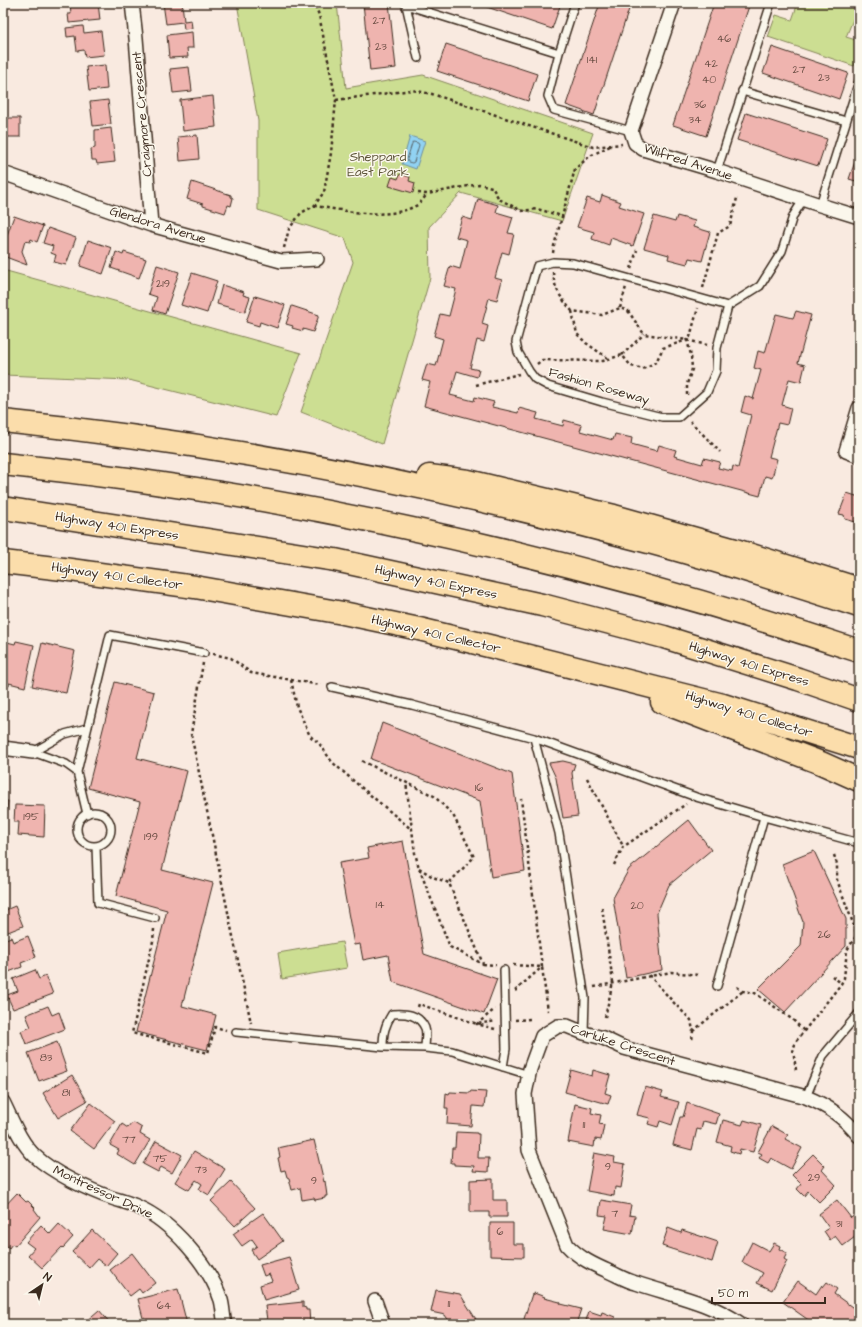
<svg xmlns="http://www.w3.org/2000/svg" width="862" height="1327" viewBox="0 0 862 1327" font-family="'Architects Daughter',sans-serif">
<rect width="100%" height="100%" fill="#f9eae0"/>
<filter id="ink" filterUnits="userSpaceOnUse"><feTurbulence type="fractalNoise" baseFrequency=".025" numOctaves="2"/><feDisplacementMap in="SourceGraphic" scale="8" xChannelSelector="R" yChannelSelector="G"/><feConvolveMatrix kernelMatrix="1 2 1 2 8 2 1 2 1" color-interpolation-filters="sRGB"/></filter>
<g filter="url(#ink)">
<!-- green -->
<path fill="#ccde92" stroke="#848458" d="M237 3H337L346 88 423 75 593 133 562 221 461 193 429 227 430 278 382 444 301 412 353 262 345 238 258 210V121Z
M798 3H859V18L854 17 846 37 859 41V51L854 66 768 37 776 15 792 20Z
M3 270 301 353 276 417 129 380 3 375Z
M342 942 347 968 282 979 278 953Z"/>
<!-- water -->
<path fill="#91d2f2" stroke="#6f8f9d" d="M410 136 425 141 416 169 402 164Z"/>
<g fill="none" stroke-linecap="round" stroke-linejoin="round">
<!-- shore -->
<path stroke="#5d6d73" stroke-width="1" d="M413 142 418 143 419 145 414 162 412 163 408 162 407 160Z"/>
</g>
<!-- building -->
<path fill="#efb4af" stroke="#3b2a1e" d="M70 3H98L100 20 69 23 68 14H71Z
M163 3H182L184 21 191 20 192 28 184 29 183 22 166 24Z
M363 3H389L396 68 370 71Z
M475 3H561L552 29Z
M600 3H631L594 115 566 105Z
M714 3H750L706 136 673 125Z
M83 26 84 33 101 31 104 55 85 57 84 50 77 51 75 36 67 37 66 28Z
M192 32 193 48H187L188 57 169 58 167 35Z
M446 44 537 74 528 101 437 71Z
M772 47 848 73 839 99 763 73Z
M105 65 107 89 89 91 86 67Z
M189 67 192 91 173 93 170 69Z
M213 96 216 127 183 131 180 100Z
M108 100 111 124 93 126 90 102Z
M746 113 827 139 818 166 737 140Z
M3 118H20V137H3Z
M111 128 115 162 97 164 96 160H92L91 149 95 148V130Z
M197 135 199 159 180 161 178 137Z
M859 150V182L849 179Z
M400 174 410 177 409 181 415 183 413 193 389 186 392 177 398 179Z
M192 182 231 195V197L233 198 231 206 228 205 225 213 203 206V204L187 199Z
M602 195 621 202 619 206 644 214 633 246 611 238 609 245 592 239 594 232 577 227 587 198 600 202Z
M478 199 498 205 496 212 513 217 508 233 514 234 509 254 502 252 495 278 502 280 497 300 489 298 482 324 488 326 484 342 477 340 470 368 479 370 477 377 457 371 450 395 474 401 475 397 494 402 492 407 518 413 519 408 538 413 536 419 563 426 564 420 582 425 580 431 613 440 615 434 632 438 631 444 657 451 659 445 676 450 674 456 702 464 704 458 720 462 718 468 732 471 733 466 738 468 751 415 741 412 745 396 753 399 761 370 754 368 758 351 765 353 776 314 793 318 796 311 811 315 798 363 805 365 801 382 789 379 782 405 791 408 787 425 778 423 769 457 777 459 772 478 765 476 760 496 424 406 430 382 422 380 427 364 436 366 443 339 434 336 440 314 449 316 456 289 444 286 450 266 460 269 467 240 456 237 462 217 472 220Z
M3 212 7 214 3 227Z
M14 216 43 226 37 242 31 239 30 242 25 241 22 251 27 265 3 256V246Z
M654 216 675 222 677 216 695 221 693 227 710 232 702 261 689 258 687 264 668 259 669 255 644 248Z
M48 228 76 238 66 265 54 262 56 255 51 253 53 246 43 243Z
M88 240 112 248 103 274 80 266Z
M116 252 123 255 124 252 146 259 139 278 111 268Z
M157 265 179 272 165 314 153 310 157 297 148 294Z
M192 273 217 281 207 313 181 305Z
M222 285 244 292 243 295 250 297 245 312 217 304Z
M255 296 285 305 277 328 260 322 259 326 246 322Z
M292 306 319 315 313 332 303 329V331L292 328 293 326 286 324Z
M847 493 859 497V523L845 519 844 515 839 514Z
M3 641 15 644 16 641 34 645 25 687 9 683V686L3 685Z
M42 643 75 651 66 693 32 686Z
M115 682 154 692 137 758 187 771 162 870 213 883 182 1006 216 1015 207 1050 136 1032 167 910 116 896 140 802 88 788Z
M382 723 512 774 525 871 491 877 480 801 371 759Z
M563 761 575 764 572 773 578 816 563 818 556 778 549 763Z
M3 801H8L4 832H3Z
M15 805 45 806 44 837 18 835 19 822H14Z
M689 820 711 850 669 885 657 913 662 970 626 978 613 898 629 869Z
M403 841 424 954 497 979 484 1014 393 982 388 955 363 960 360 944 354 945 339 863 369 858 367 848Z
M814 851 846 919V946L785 1012 758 989 801 946 803 922 782 864Z
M15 906 23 926 3 934V911Z
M28 936 36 957 21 963 22 967 3 974V940L11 937 13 942Z
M35 970 39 979 46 976 53 994 13 1009 7 995 18 991 13 979Z
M48 1006 52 1015 59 1012 65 1029 26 1044 21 1031 31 1027 26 1015Z
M57 1042 67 1071 39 1081 28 1053Z
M571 1070 592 1076 593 1070 610 1075 605 1093 611 1095 608 1104 565 1092Z
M72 1075 87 1101 58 1118 43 1093Z
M645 1087 663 1092 661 1097 679 1102 672 1125 660 1121 658 1127 648 1124 650 1118 637 1115Z
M470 1091 486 1092 484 1107 473 1106 471 1126 447 1124 448 1108H445L446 1093 449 1094 450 1092 470 1093Z
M91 1103 115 1121 94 1149 70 1131Z
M687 1103 719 1114 716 1124 703 1121 701 1130 697 1129 692 1150 673 1145 680 1117H683Z
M575 1104 592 1108 591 1113 601 1115 599 1124 604 1125 601 1140 595 1139 594 1147 568 1142Z
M723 1120 742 1125 744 1120 761 1125 753 1152 740 1149 739 1154 730 1151 731 1146 717 1142Z
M134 1123 142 1128 140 1134 150 1140 135 1165 117 1154 119 1150 110 1145 122 1124 128 1128 131 1124Z
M772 1126 788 1135 785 1139 802 1148 791 1169 771 1158 768 1163 759 1158 762 1154 758 1152Z
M456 1132 477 1133V1134H479L478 1158H489L488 1172 473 1171 474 1166 454 1165V1163H451L452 1148H455Z
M314 1140 324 1182 325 1181 327 1196H325V1198L315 1200 314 1198 302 1200 300 1188 292 1190 289 1178 287 1177 285 1170 281 1171 278 1158 280 1157 278 1148Z
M156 1141 182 1155 172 1173 161 1167 158 1172 143 1164Z
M194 1151 225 1169 209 1195 199 1189 202 1184 196 1180 189 1190 175 1182Z
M594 1153 615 1157 614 1162 625 1164 621 1188 615 1187 614 1196 587 1191Z
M813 1154 825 1166 822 1170 836 1185 819 1202 808 1191 804 1196 797 1189 801 1184 792 1175Z
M493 1179V1200H507V1217H489V1212H470V1180Z
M231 1182 255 1208 235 1226 211 1201Z
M17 1193 26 1202 28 1201 35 1208 34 1209 40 1217 15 1246 12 1244 9 1248 3 1243V1208Z
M601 1200 631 1205 629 1215 635 1216 632 1234 604 1229 607 1216 599 1215Z
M837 1200 851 1218 855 1215 859 1221V1234L843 1246 835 1236 830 1240 824 1231 829 1228 819 1214Z
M263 1213 283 1241 257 1259 251 1250 257 1246 252 1239 242 1246 233 1234Z
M490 1223H513V1244H524V1257L490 1256Z
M59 1224 73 1237 63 1248 62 1247 42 1268 28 1255 34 1248 26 1242 41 1225 50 1234Z
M668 1228 681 1233 682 1230 718 1242 712 1262 662 1246Z
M92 1230 117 1253 106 1266 97 1259 89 1268 72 1252Z
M752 1242 769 1251 774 1243 780 1246 779 1249 787 1253 784 1259 787 1261 772 1290 757 1283 763 1273 742 1262Z
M132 1253 155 1283 142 1293 139 1289 130 1296 110 1270Z
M289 1257 299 1290 264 1300 260 1285 272 1281 269 1274 264 1276 260 1265Z
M798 1281 816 1294 822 1285 823 1287 827 1282 837 1289 834 1294 859 1312V1324H814L783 1302Z
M178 1289 187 1324H147L145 1317 143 1318 138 1299Z
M436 1290 460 1294 479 1324H451L445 1315 431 1312Z
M534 1293 545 1297 544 1298 560 1302 561 1304 581 1309 576 1324H530L523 1322 532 1294 534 1295Z
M303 1302V1307L306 1308V1310H309L310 1324H264V1320H267L265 1306Z
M99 1310 111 1324H87L85 1322Z
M589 1311 601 1315 602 1312 615 1317 614 1320 627 1324H585Z"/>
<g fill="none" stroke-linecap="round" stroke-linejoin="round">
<defs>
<path id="lane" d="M406 3V5L559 53
M575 3 559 53 548 96 554 110 631 131
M406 5 418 58
M742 91 846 121
M717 171 771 3
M820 205 859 81
M728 306 717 348 716 371 707 392 679 417H662L602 402 548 386 535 379 529 371 518 352 516 342 530 290 537 266 553 262 573 263 728 306 760 286 782 251 793 216 803 200
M332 687 412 705 534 738 696 797 764 817 859 843
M534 738 559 833 585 998 584 1033
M33 752 65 734 87 728
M33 752 66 764 77 772
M77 829a17 17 0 1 1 34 0a17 17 0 1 1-34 0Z
M87 814 77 772 110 635 204 653
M96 846 98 903 155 918
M717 986 764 817
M236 1032 383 1047 425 1048 452 1051 529 1075
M383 1047C383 1033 385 1025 392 1014 406 1013 419 1014 425 1028 427 1033 425 1042 425 1048
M503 1067 506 1049 504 970
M806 1097 823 1056 859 1013"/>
<path id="street" d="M132 3 136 38 151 225
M674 3 631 131 635 143 643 149 717 171 820 205 859 217
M3 173 151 225 281 261 317 259
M859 408 846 451 859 456
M3 748 33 752
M3 1102C12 1120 20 1142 35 1156 53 1173 89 1190 112 1198 121 1201 130 1203 138 1207 171 1221 210 1266 221 1300 223 1307 223 1316 225 1324
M375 1301 383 1324
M741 1324C710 1302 671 1295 636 1283 627 1281 619 1276 610 1272 594 1265 579 1258 567 1245L529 1150 525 1094 530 1069 542 1036 558 1026H567L584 1033 603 1038 624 1048 806 1097C828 1106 844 1117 859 1136"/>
<path id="highway" d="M3 421C222 443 440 486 652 543 722 562 791 584 859 606
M3 464C295 494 581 559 859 651
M429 476 468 481 614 516 732 549 859 589
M3 508 335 560 542 605 664 637 798 679 859 700
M3 562 63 569 195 587 343 613 419 629 493 647 723 705 859 748
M662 702 821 763 859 780"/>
</defs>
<!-- lane casing -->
<use href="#lane" stroke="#3b2a1e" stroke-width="10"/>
<!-- street casing -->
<use href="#street" stroke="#3b2a1e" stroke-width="16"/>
<!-- highway casing -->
<use href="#highway" stroke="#3b2a1e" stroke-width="25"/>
<!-- path -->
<path stroke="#3b2a1e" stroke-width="2.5" stroke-dasharray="3 3" stroke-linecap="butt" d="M336 100 412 90 432 94 593 147 622 144
M418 193 427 194 479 184 492 187 499 199 522 211 537 209 562 216
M314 206C345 210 390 222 419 204 422 201 425 197 427 194
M284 248 289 229 301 213 314 206 324 192 331 153 336 100 319 15 314 3
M553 253 554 246 575 169 590 156 612 145
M631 269 637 250
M553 272C554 289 561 298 572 311L602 315 620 308 628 311 644 334 687 340 707 345
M703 288 718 233 730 226 737 198
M620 308 626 287
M572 311 577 334 586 343 609 359
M622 355 644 334
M537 364 542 360 603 361 622 355 631 366 643 369 656 362 663 348 687 340
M476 385 519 374
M687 395V384L692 369 691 355 687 340 690 337 698 308
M690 421 720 452
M213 654 231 658 251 673 321 685
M203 663 191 734 251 1023
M291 680 297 707 310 736 319 743 332 762 356 783 411 829
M362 761 434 796 453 815 474 857 449 883 483 964 450 947 419 868 415 853 406 782
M587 778 623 846
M834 855 837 864V880L857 934
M614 865 623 847 686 804
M419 868 433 877 449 883
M602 908 613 982 605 1017
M154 929 153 941 132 1033 208 1053 215 1027 226 1030
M483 964 496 965
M513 965 542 967 548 1011
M649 975 675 1004 691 1020 693 1031 692 1041
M832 976 841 983
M594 987 671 972 698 975
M737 987 743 991 755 993 793 1020 804 1031
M515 991 542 967 521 799
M418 1007 419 1004 477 1024 496 1021
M515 1020 532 1019
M495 1029 477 1024 495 1009
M693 1031 743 991
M796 1070 793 1049 797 1040 841 984 844 978 847 950 859 932"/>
<!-- lane -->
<use href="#lane" stroke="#fbf7ec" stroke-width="7"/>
<!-- street -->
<use href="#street" stroke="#fbf7ec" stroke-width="13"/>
<!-- highway -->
<use href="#highway" stroke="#fbddab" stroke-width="22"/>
</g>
</g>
<g text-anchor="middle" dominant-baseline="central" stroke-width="3" stroke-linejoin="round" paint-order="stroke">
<!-- number labels -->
<g font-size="11" fill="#684c42">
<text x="379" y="20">27</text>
<text x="724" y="38">46</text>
<text x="381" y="46">23</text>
<text x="592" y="59">141</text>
<text x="711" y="63">42</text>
<text x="799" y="69">27</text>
<text x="824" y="77">23</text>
<text x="709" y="79">40</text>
<text x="700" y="104">36</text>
<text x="695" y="119">34</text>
<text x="163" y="283">219</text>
<text x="479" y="787">16</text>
<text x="31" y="816">195</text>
<text x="151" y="836">199</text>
<text x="380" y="904">14</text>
<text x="637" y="905">20</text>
<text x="824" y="934">26</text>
<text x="46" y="1057">83</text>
<text x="66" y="1092">81</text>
<text x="584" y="1124">11</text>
<text x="129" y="1139">77</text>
<text x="160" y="1158">75</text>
<text x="608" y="1166">9</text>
<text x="201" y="1169">73</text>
<text x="814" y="1177">29</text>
<text x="314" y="1180">9</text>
<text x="615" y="1213">7</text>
<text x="839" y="1223">31</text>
<text x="500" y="1231">6</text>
<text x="449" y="1303">11</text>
<text x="164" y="1305">64</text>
</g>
<!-- street labels -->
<g font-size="13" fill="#3b2a1e" stroke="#fbf7ec">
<text transform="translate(142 114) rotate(-95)">Craigmore Crescent</text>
<text transform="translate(688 162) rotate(18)">Wilfred Avenue</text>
<text transform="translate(158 225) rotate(17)">Glendora Avenue</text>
<text transform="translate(599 386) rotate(16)">Fashion Roseway</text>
<text transform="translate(117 526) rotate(9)">Highway 401 Express</text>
<text transform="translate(117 576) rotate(8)">Highway 401 Collector</text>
<text transform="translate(436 582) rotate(12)">Highway 401 Express</text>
<text transform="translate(436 634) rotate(13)">Highway 401 Collector</text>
<text transform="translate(749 664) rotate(17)">Highway 401 Express</text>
<text transform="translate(749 714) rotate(17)">Highway 401 Collector</text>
<text transform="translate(623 1045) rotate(18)">Carluke Crescent</text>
<text transform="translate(103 1192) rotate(25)">Montressor Drive</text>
</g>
<!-- park labels -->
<g font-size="13" fill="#5f573b" stroke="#fbf7ec">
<text x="378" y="157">Sheppard<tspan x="378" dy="15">East Park</tspan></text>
</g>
</g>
<!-- margin -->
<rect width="862" height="1327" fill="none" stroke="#fbf7ec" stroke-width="16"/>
<rect x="8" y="8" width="846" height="1311" fill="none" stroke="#3b2a1e" stroke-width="1.5" filter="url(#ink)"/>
<!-- north arrow -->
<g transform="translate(42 1285) rotate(35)" stroke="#fbf7ec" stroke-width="3" paint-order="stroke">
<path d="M0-3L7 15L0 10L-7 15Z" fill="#3b2a1e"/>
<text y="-6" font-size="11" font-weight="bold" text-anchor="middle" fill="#3b2a1e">N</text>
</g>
<!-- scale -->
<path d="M712 1297v6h113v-6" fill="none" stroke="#3b2a1e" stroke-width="2"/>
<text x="718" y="1297" font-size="12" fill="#3b2a1e" stroke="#fbf7ec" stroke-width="3" paint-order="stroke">50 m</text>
</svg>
